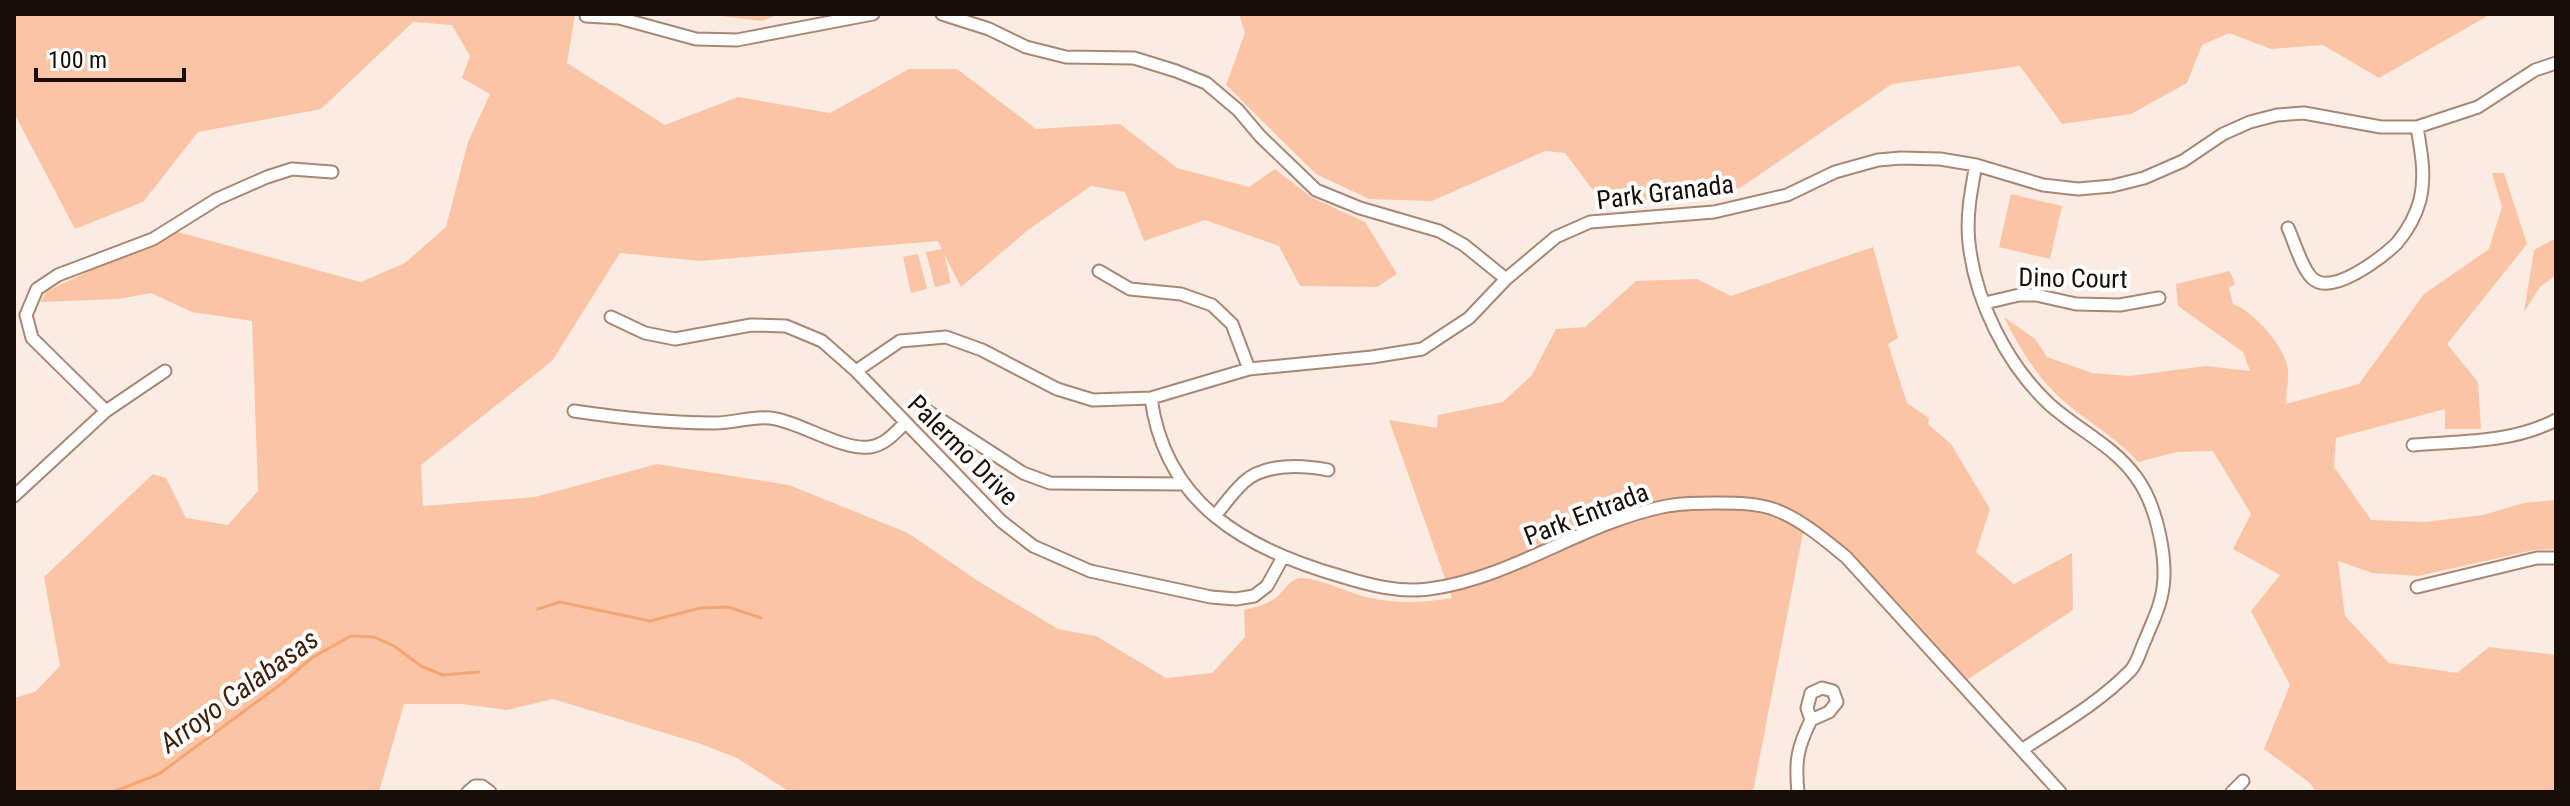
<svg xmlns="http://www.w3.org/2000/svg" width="2570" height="806" viewBox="0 0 2570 806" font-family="'Roboto Condensed',sans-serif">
<rect width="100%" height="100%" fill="#faebe3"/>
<!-- green -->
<path fill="#fbc5a5" d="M14 14H575L567 63 665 125 738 97 830 113 909 69H957L1036 129 1120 124 1177 168 1249 187 1275 169 1311 197 1365 222 1397 274 1377 287 1300 286 1279 246 1205 220 1144 241 1125 192 1091 186 1028 230 961 287 944 254 951 283 935 287 926 252 942 249 938 241 700 261 620 253 552 361 421 465 423 506 535 497 657 464 789 485 908 533 978 581 1058 629 1096 636 1166 678 1212 673 1245 637 1244 610C1254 608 1264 605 1273 600 1283 594 1288 579 1301 578 1315 577 1350 593 1366 597 1395 604 1423 603 1452 598L1389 420 1437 428 1438 415 1503 402 1532 375 1556 329 1585 327 1636 281 1697 279 1731 296 1873 247 1898 338 1888 344 1907 403 1929 418 1928 424 1951 444 1990 509 1976 552 2014 584 2072 553 2073 610 1962 683 1846 557 1803 533 1753 792H790L737 758 701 744 553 699 507 710 462 704H404L379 792H14V698L35 692 60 666 44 577 153 474 166 478 186 518 228 525 258 491 252 321 192 312 151 293 118 299 40 302 47 291 174 231 361 282 405 263 446 227 468 142 490 94 462 78 470 56 452 25 413 22 321 109 198 132 143 202 75 229 14 113Z
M705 14H780L762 21Z
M1239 14H2491L2379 78 2323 45 2271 49 2229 33 2202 45 2187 83 2131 114 2062 124 2020 66 1892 84 1740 188 1604 205 1565 153 1545 151 1432 201 1369 199 1316 174 1226 85 1245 33Z
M2492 173H2504L2527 244 2447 344 2478 382 2481 429H2445V409L2336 438 2334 467 2371 520 2425 522 2483 515 2524 503 2556 500V549L2534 550 2418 576 2372 573 2338 561 2345 616 2389 663 2457 673 2489 647 2556 655V792H2316L2310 783 2264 749 2290 685 2251 611 2280 575 2233 549 2251 514 2213 451 2177 452 2138 462C2118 439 2094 426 2071 407 2040 382 2021 352 2004 317L2035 339 2047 357 2092 373 2129 376 2206 366 2250 371 2243 352 2178 306 2176 284 2230 271 2235 284 2229 288 2233 304C2252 310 2283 345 2287 365 2290 376 2286 392 2286 404L2359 384 2424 294 2489 249 2502 207Z
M2011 194 2062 206 2050 259 1999 247Z
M2556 238V275L2540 287 2524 312 2534 250Z
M918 254 927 289 911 293 903 257Z"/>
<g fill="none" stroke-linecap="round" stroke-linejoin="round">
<!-- stream -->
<path stroke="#f5a573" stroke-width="3" d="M538 609 560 602 650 621 700 608 728 607 761 618
M113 792 159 774 281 684 313 657 351 636 374 637 394 646 421 666 443 675 479 672"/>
<defs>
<path id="minor" d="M942 14 989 29 1026 47 1066 57 1134 58 1176 71 1206 83 1238 110 1260 136 1316 190 1360 208 1439 231 1464 245 1506 279
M586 16 619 18 696 39 737 40 873 14
M1976 165C1971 190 1966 217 1969 243 1975 300 2006 363 2048 403 2076 429 2113 445 2136 477 2157 505 2170 564 2161 598 2158 612 2151 625 2146 638 2141 648 2138 662 2131 670 2100 702 2060 725 2023 749
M2288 228C2295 243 2301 267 2312 278 2331 297 2382 258 2397 243 2407 231 2416 215 2420 200 2426 175 2421 151 2417 127
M1099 271 1130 289 1181 294 1212 305 1232 324 1249 369
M1985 303 2019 295H2036L2076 304 2120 305 2159 298
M611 317 645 333 675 339 751 325 786 326 822 341 856 371 1001 521 1033 546 1090 571 1211 597 1236 599 1254 596 1267 586 1283 557
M856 371 900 341 946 337 982 350 1057 389 1093 400 1151 398 1249 369 1372 357 1422 349 1469 318 1506 279 1556 237 1590 222 1714 212 1787 195 1835 172 1878 160 1901 158 1940 159 1976 165 2043 185 2078 189 2112 186 2144 178 2183 161 2223 134 2250 122 2277 115 2304 113 2381 127H2417L2478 107 2535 70 2556 63
M1151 398C1165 504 1246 549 1340 576 1369 585 1399 593 1429 589 1512 578 1581 524 1662 507 1680 503 1698 503 1717 503 1736 503 1758 503 1776 510 1802 520 1825 540 1846 557L2060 792
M106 411 32 338 26 315 37 289 58 275 153 239 217 199 267 177 292 169 332 172
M574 411C621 418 667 423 715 423 733 423 753 416 770 418 799 421 842 451 870 447 885 445 895 433 905 423
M929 412 1023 473 1050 483 1183 484
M2413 445C2462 441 2512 443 2556 420
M14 496 106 411 165 371
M1215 516C1224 505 1233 492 1244 482 1265 463 1302 465 1328 470
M2417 587 2537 558H2556
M468 792 475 786H482L490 792
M1798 792C1795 762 1797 748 1811 720L1829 712 1837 702 1833 691 1822 688 1811 693 1807 708 1811 720
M2232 792 2243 781"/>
</defs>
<!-- minor casing -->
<use href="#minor" stroke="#a88875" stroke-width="15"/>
<!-- minor -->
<use href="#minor" stroke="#fff" stroke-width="11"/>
</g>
<g text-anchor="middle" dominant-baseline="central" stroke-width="8" stroke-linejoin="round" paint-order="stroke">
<!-- street labels -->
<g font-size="26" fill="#190e07" stroke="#fff">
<text transform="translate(1665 192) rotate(-7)">Park Granada</text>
<text transform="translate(2073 278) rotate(1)">Dino Court</text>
<text transform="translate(963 450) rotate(45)">Palermo Drive</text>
<text transform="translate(1586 514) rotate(-21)">Park Entrada</text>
</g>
<!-- water labels -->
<g font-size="28" font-style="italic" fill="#41210c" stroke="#fff">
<text transform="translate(239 691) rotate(-36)">Arroyo Calabasas</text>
</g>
</g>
<!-- border -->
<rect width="2570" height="806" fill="none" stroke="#190e07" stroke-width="32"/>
<!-- scale -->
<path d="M36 68v12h148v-12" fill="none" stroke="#190e07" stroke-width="4"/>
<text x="48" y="68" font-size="24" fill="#190e07" stroke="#ffffff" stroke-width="6" paint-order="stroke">100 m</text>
</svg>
